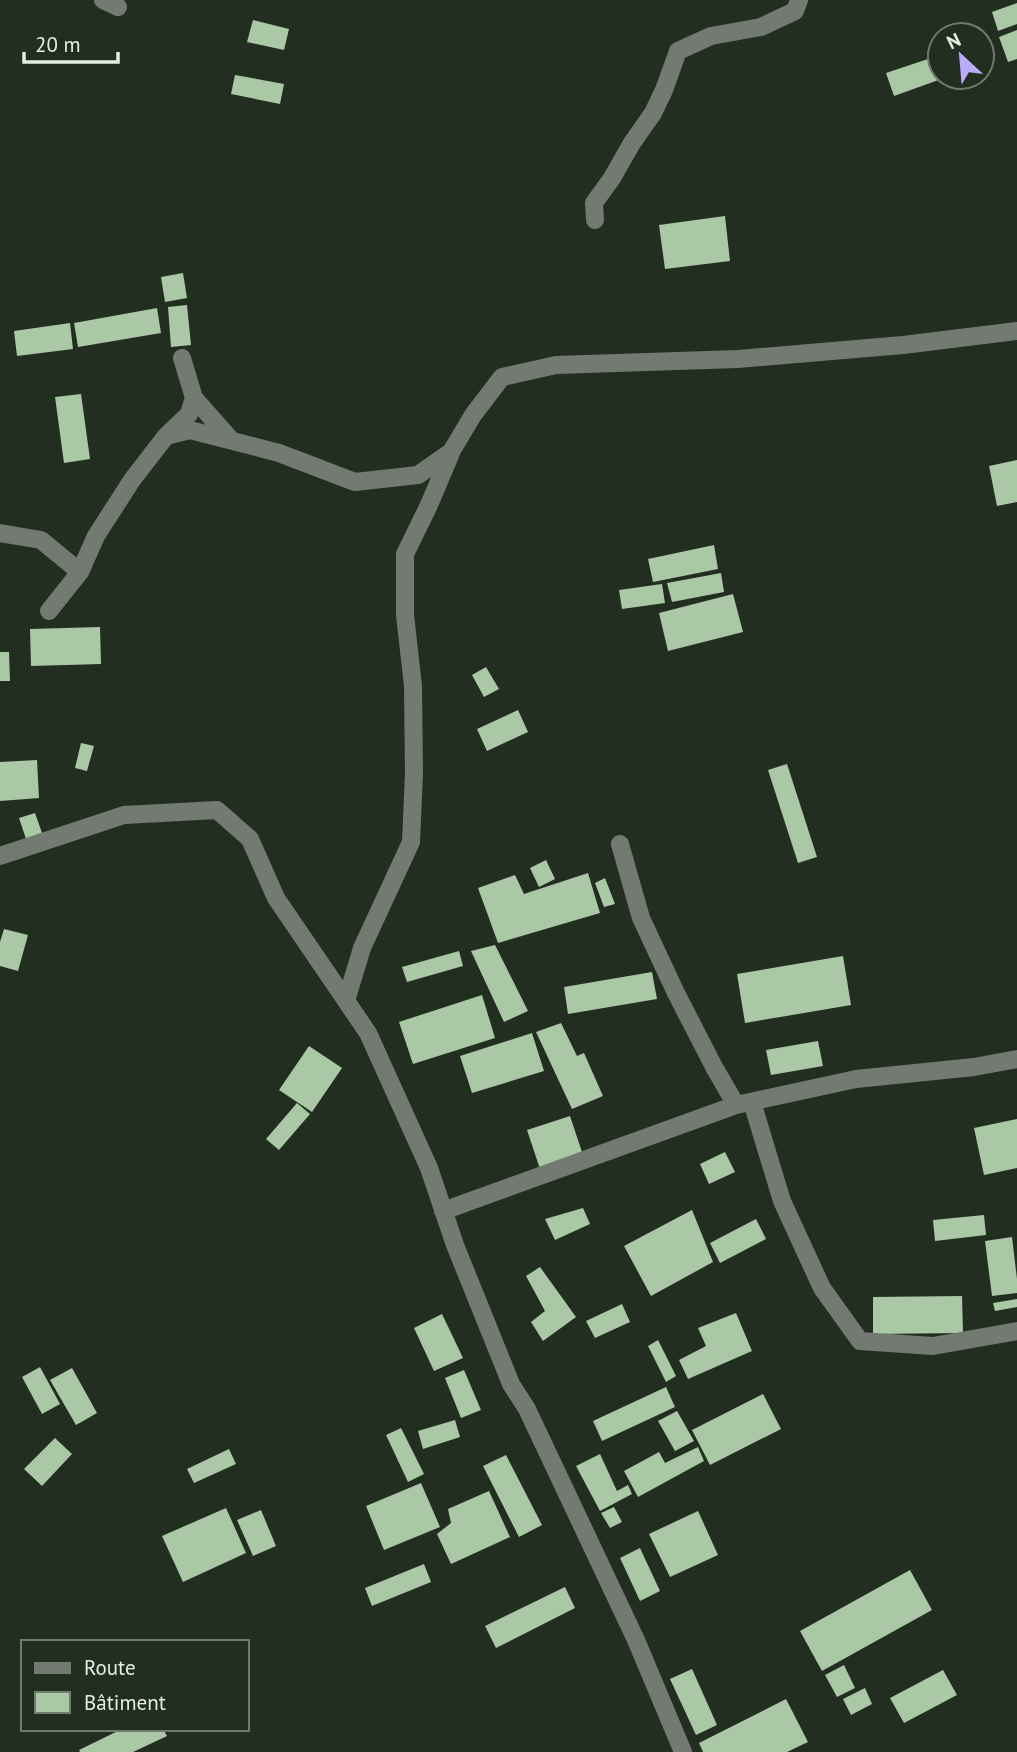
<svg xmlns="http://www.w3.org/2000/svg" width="1017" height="1752" viewBox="0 0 1017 1752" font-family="'PT Sans',sans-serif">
<rect width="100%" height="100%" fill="#222f20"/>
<!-- building -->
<path fill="#aac7a6" d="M1017 3V24L998 31 992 12Z
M253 20 289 29 284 50 247 42Z
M1017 30V59L1008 62 999 37Z
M940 55V77H947L894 96 886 73Z
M235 75 284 84 280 104 231 94Z
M725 216 730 261 665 269 659 225Z
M183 273 187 298 165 302 161 277Z
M187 305 191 345 171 347 168 307Z
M157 308 161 333 78 347 74 323Z
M70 323 73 349 17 356 14 331Z
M81 394 90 459 64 463 55 397Z
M1017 460V502L997 506 989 466Z
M714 545 718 569 653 582 648 559Z
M721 573 724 592 672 602 667 583Z
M662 584 665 603 622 609 619 590Z
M733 594 743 632 668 651 659 613Z
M100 627 101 664 31 666 30 629Z
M0 652H9L10 681H0Z
M486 667 499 689 484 697 472 675Z
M518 710 528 732 487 751 477 729Z
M81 743 94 746 87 771 75 768Z
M37 760 39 798 0 801V762Z
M787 764 817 857 798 863 768 770Z
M35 813 42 833 26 839 19 818Z
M546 860 555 879 539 887 530 868Z
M588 873 600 913 498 943 478 888 515 875 524 894Z
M605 878 615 904 604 907 595 883Z
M4 929 28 935 18 971 0 966V942Z
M495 945 528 1011 504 1022 471 951Z
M459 951 463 966 407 982 402 967Z
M843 956 851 1005 745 1023 737 974Z
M652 972 657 999 568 1014 564 987Z
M482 995 495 1038 413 1064 399 1022Z
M561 1023 577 1056 584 1053 603 1096 572 1109 536 1032Z
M532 1033 544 1071 472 1093 460 1056Z
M818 1041 823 1066 771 1075 766 1050Z
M309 1046 342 1068 312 1112 279 1090Z
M297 1103 310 1114 279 1150 266 1139Z
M570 1116 583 1155 540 1169 527 1130Z
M1017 1119V1168L984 1175 974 1128Z
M725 1152 735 1172 709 1184 700 1164Z
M583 1208 590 1224 555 1240 545 1219Z
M692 1210 713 1262 651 1296 624 1246Z
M984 1215 986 1235 935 1241 933 1220Z
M756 1219 766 1239 720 1263 710 1243Z
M1012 1237 1017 1279V1293L992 1296 985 1241Z
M540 1267 576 1317 543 1341 531 1322 545 1311 526 1276Z
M962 1296 963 1333 873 1334V1297Z
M1017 1299V1307L995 1311 993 1303Z
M622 1304 630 1322 595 1338 586 1321Z
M736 1313 752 1351 688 1379 679 1360 706 1346 698 1328Z
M442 1314 463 1358 434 1371 414 1328Z
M658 1340 676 1376 666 1382 648 1346Z
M40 1367 60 1404 42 1414 22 1377Z
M72 1368 97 1413 76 1425 50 1380Z
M464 1370 481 1410 461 1418 445 1378Z
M666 1387 675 1407 602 1441 593 1421Z
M763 1394 781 1429 710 1465 692 1430Z
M677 1411 694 1441 675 1451 658 1421Z
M455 1420 460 1437 423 1449 418 1431Z
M401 1428 424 1474 408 1482 386 1435Z
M55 1438 72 1454 42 1486 24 1469Z
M698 1447 704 1461 638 1497 624 1471 659 1452 665 1463Z
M229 1449 236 1464 194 1483 187 1469Z
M600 1454 617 1491 628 1485 632 1494 600 1511 576 1466Z
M506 1455 542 1525 519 1537 483 1466Z
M421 1483 440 1527 384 1550 366 1506Z
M489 1491 510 1537 451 1564 437 1534 451 1523 448 1509Z
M614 1507 622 1522 610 1528 601 1513Z
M226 1508 246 1553 183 1582 162 1536Z
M261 1510 276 1546 253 1556 237 1520Z
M698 1511 718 1555 670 1577 649 1534Z
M640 1548 660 1591 640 1601 620 1558Z
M424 1564 431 1582 372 1606 365 1588Z
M910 1570 932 1610 822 1671 800 1631Z
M565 1587 575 1608 496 1648 485 1626Z
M844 1665 855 1688 837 1697 825 1675Z
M692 1669 717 1725 696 1735 670 1679Z
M943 1670 957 1695 904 1723 890 1698Z
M865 1688 872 1704 851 1715 843 1699Z
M786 1699 808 1742 787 1752H703L699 1743Z
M122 1729H163L167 1736 133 1752H80L79 1750Z"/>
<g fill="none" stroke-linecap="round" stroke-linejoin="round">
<!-- minor -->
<path stroke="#737a72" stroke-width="18" d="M103 0 118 7
M595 220 594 203 612 178 632 143 653 113 664 90 678 51 711 36 761 27 795 11 799 0
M194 398 232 441
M166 436 189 414 194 398 182 358
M0 533 41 540 80 572
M49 611 80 572 96 536 132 480 166 436 190 430 279 453 355 482 418 475 451 452 473 415 502 377 556 365 738 359 903 345 1017 331
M620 844 641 918 676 993 714 1067 736 1105
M0 856 124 815 217 810 250 839 276 898 368 1033 429 1168 455 1245 511 1384 527 1409 636 1640 683 1752
M346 1001 362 948 411 842 414 773 413 686 405 615V554L429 505 451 453
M752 1102 782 1201 822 1288 860 1341 933 1346 1017 1331
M443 1211 736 1105 856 1079 974 1067 1017 1059"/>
</g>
<!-- legend -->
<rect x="21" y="1640" width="228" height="91" fill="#222f20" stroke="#707b6e" stroke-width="2"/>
<rect x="35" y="1663" width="35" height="10" fill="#737a72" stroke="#707b6e" stroke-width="2"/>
<text x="84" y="1675" font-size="21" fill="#e5eee4">Route</text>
<rect x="35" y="1692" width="35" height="21" fill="#aac7a6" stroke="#707b6e" stroke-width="2"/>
<text x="84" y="1710" font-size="21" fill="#e5eee4">Bâtiment</text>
<!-- north arrow -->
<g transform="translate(961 56) rotate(334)"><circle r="33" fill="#222f20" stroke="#707b6e" stroke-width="2"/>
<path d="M0-5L12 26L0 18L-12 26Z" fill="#b9abf7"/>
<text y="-10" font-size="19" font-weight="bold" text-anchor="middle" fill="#e5eee4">N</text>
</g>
<!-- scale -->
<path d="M24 52v10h94v-10" fill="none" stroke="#e5eee4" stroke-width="3.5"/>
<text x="35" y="52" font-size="21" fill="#e5eee4" stroke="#222f20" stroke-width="5" paint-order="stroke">20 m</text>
</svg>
